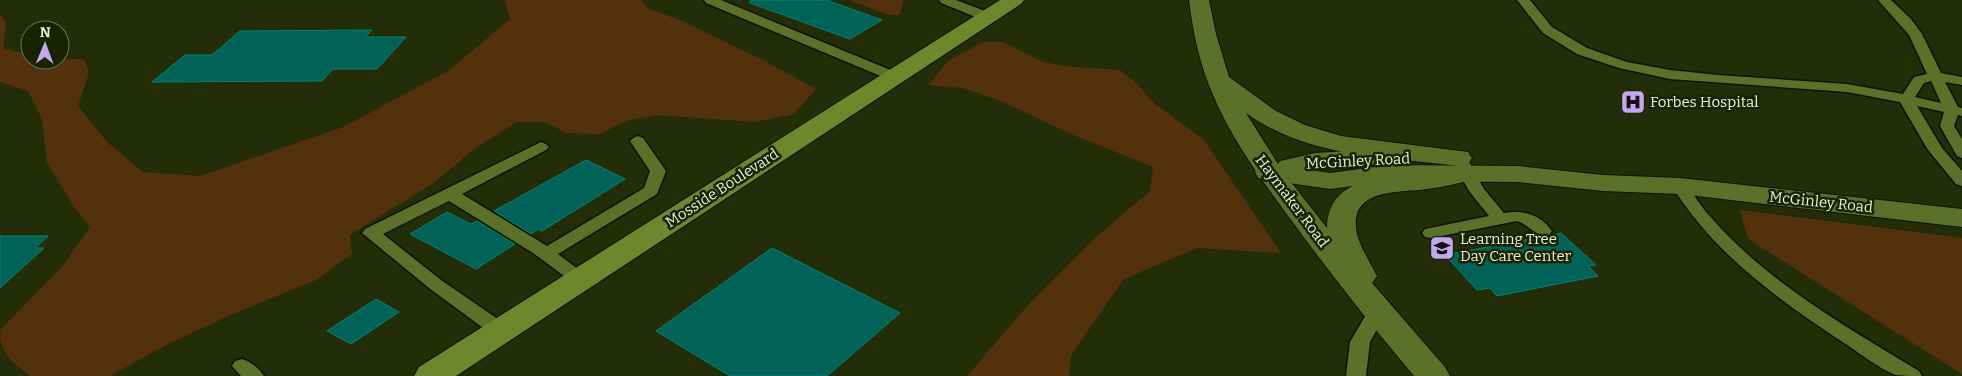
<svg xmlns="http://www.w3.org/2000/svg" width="1962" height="376" viewBox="0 0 1962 376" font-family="Bitter,serif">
<rect width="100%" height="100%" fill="#232d07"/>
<!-- green -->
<path fill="#53310c" d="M505 0H641L649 9 680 20 763 60 816 89 794 114 755 122 658 115 629 120 599 134 567 133 545 122H517L474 149 435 182 350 235 352 254 316 280 235 313 168 344 110 376H30C12 360 0 356 0 330L61 268 90 227 73 205 47 163 42 119 28 91 0 82V14L6 23 3 48 30 55V60L84 59 89 73 78 106 107 142 143 172 200 176 343 127 448 71 510 19Z
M849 0H903V2L900 15H889Z
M983 42H1003L1043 62 1072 67 1120 70 1134 81 1155 104 1204 140 1281 253 1197 248 1124 279 1071 355 1069 376H967L1027 306 1096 237 1150 191 1153 167 1071 134 1001 101 963 88 928 85 948 61Z
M1740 210 1962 238V374L1748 239Z"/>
<!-- building -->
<path fill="#016258" stroke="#008578" d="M750 0H826L882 20 850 39 750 3Z
M372 30 365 37H406L377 69H333L322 81 152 82 185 55H212L240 31Z
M586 160 625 179 542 231 538 229 531 234 494 211Z
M447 212 471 224 477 221 515 244 476 269 410 234Z
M1561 233 1596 265 1588 266 1598 276 1497 296 1490 288 1477 290 1445 255 1541 237H1549Z
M0 236H48L35 248H44L0 288Z
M772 248 900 313 827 376H730L656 331Z
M376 299 399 312 351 344 327 331Z"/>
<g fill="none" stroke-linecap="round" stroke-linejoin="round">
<defs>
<path id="lane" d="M704 0H721L900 74 902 77 895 81 890 80 706 3Z
M939 0H956L993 14 994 17 988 21 983 20 941 3Z
M1517 0H1530L1552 27 1587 48 1627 62 1670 70 1718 75 1847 84 1903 94 1914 77 1927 74 1909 35 1878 0H1891L1911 19 1922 34 1941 73 1962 77V85L1945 82 1958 107 1962 108V116L1958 115 1954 126 1962 139V158L1957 156 1940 126 1944 112 1917 106 1942 148 1962 171V186L1956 184 1928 150 1900 102 1847 92 1670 79 1619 68 1577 54 1543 33ZM1931 81 1941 103 1915 97 1924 83Z
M638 136 643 138 666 171 657 194 558 254 587 276 590 280 587 284 581 286 575 284 533 253 449 201 383 234 441 280 508 326 511 331 508 336 501 338 494 336 429 288 362 233 365 229 541 142 546 144 549 147 546 150 462 194 547 246 644 188 650 171 630 141 633 138Z
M1462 158 1468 160 1484 189 1504 213C1523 210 1540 214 1552 231L1549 235C1535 238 1530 225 1517 221L1431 238 1425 237 1422 233 1425 229 1489 216 1469 191 1454 163 1456 160Z
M1680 181 1686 183C1693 193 1699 204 1708 214 1765 281 1845 326 1919 371L1922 376C1914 376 1903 376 1896 375 1881 370 1858 352 1844 343 1779 300 1714 254 1672 186L1674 183Z
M1378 305 1385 306 1387 311 1370 342 1366 376H1346L1350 342 1371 306Z
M242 359C251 362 259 368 264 376H241L232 366 235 361Z"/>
<path id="street" d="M1381 149 1390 151 1394 157 1390 163 1310 170 1330 173 1390 165 1518 166 1603 175 1680 178 1962 209V227L1680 194 1603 191 1518 182 1390 181 1330 189 1268 180 1258 178 1255 172 1258 166 1268 164 1277 165 1280 161 1315 153Z"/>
<path id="secondary" d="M1189 0H1209L1216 34 1229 77 1276 111 1305 125 1341 136 1468 152 1472 158 1468 164 1459 166C1386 157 1308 158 1246 113L1283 172 1327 228C1328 174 1388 178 1426 173 1443 170 1459 163 1476 167L1479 173 1476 179C1460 183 1443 187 1427 189 1400 193 1353 188 1356 227 1357 243 1370 262 1377 276L1372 283 1445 367 1450 376H1414C1372 326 1332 276 1294 224 1264 183 1233 142 1213 95 1200 65 1193 33 1189 0Z"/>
<path id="primary" d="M1000 0H1024L1021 4 456 376H414L419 367Z"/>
</defs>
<!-- lane casing -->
<use href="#lane" stroke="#0e1401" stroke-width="3"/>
<!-- street casing -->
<use href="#street" stroke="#0e1401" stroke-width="2"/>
<!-- secondary casing -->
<use href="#secondary" stroke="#0e1401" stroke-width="2"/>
<!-- primary casing -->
<use href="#primary" stroke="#0e1401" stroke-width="2"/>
<!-- lane -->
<use href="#lane" fill="#5c702a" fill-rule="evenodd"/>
<!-- street -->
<use href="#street" fill="#5c702a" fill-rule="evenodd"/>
<!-- secondary -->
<use href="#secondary" fill="#5c702a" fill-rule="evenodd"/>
<!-- primary -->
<use href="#primary" fill="#6e862c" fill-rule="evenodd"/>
</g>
<!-- icons -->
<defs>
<symbol id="hospital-square" viewBox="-11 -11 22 22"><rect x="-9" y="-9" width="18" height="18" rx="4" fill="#c5a6f0" stroke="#1a2300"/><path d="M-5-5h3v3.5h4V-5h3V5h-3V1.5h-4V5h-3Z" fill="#111"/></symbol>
<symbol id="school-square" viewBox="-11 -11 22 22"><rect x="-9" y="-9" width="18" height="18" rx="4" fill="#c5a6f0" stroke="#1a2300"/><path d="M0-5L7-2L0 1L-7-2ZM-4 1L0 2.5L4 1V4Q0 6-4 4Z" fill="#111"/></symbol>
</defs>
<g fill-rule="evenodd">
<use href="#hospital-square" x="1619" y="88" width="28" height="28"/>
<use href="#school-square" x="1428" y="234" width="28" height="28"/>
</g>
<g text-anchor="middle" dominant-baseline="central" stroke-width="5" stroke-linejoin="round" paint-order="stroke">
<!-- poi labels -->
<g font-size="15" fill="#e5f2ce" stroke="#1a2300" text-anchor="start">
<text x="1650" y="102">Forbes Hospital</text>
<text x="1460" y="239">Learning Tree<tspan x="1460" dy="17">Day Care Center</tspan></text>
</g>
<!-- street labels -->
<g font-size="15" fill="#e5f2ce" stroke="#1a2300">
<text transform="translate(1358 161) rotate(-3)">McGinley Road</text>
<text transform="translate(722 188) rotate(-33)">Mosside Boulevard</text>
<text transform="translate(1292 201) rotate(53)">Haymaker Road</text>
<text transform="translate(1821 202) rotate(6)">McGinley Road</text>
</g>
</g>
<!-- north arrow -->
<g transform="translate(45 45) rotate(1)"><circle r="24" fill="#1a2300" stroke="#6b7652"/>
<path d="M0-4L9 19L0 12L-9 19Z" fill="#c5a6f0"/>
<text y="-8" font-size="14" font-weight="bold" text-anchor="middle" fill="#e5f2ce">N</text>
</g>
</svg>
